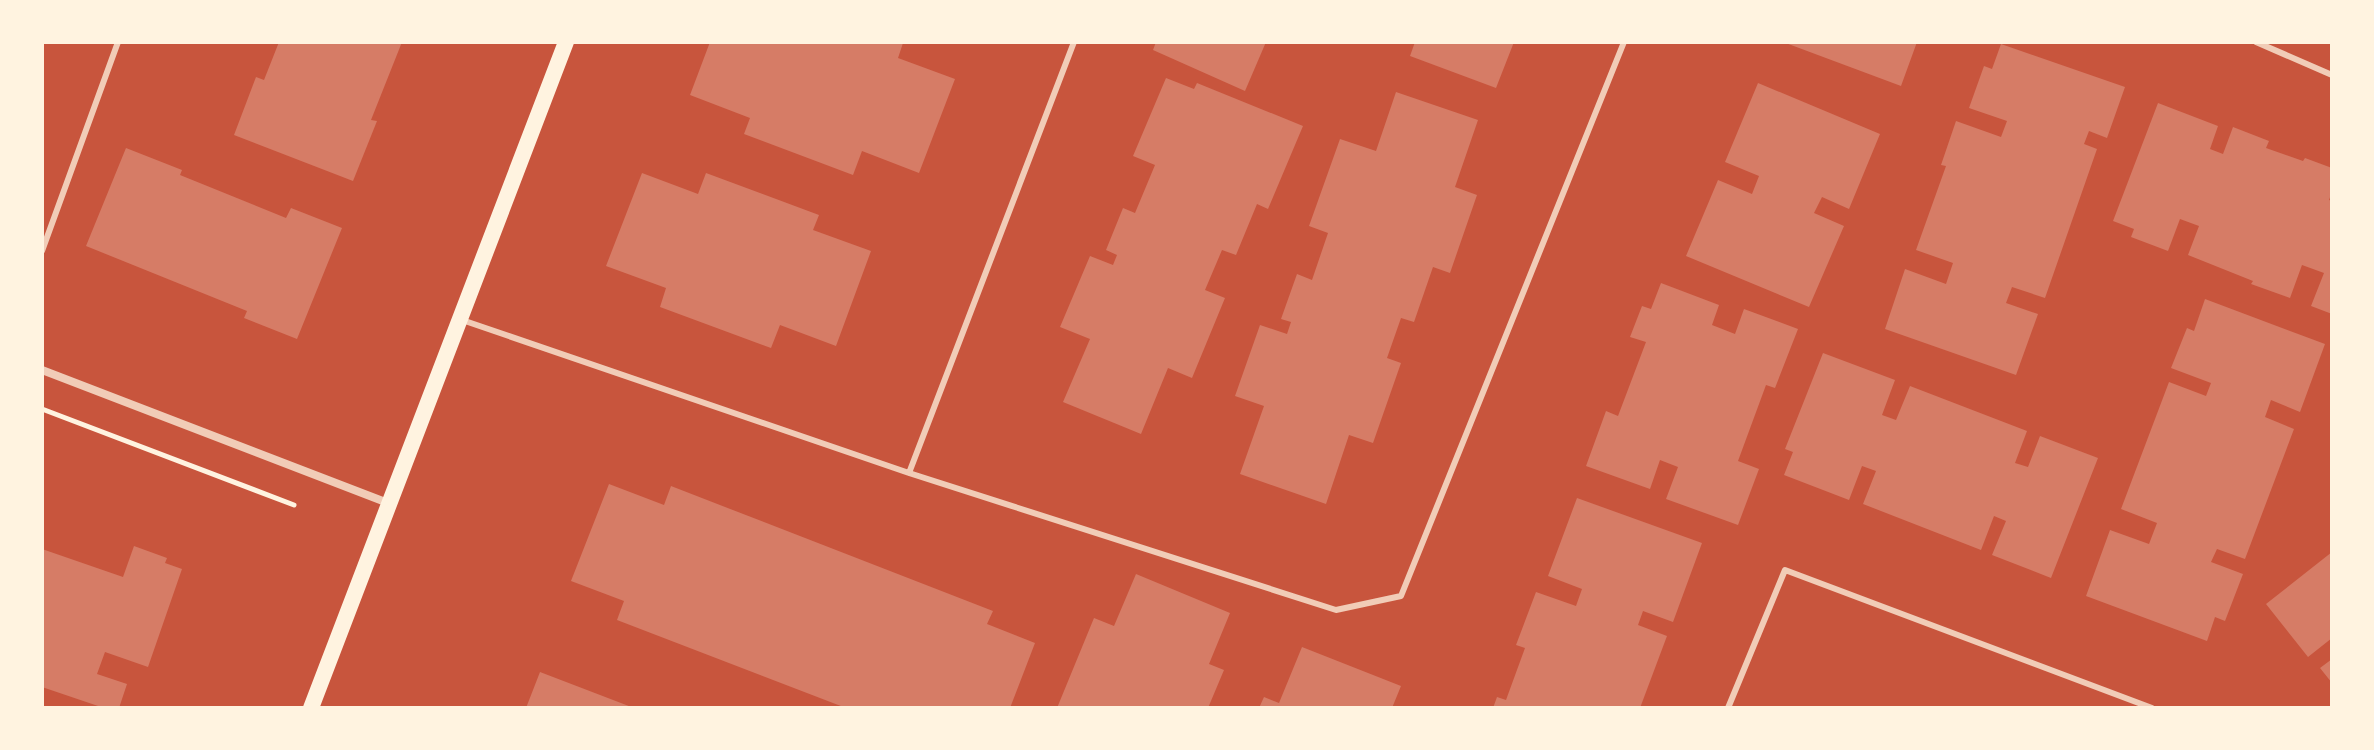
<svg xmlns="http://www.w3.org/2000/svg" width="2374" height="750" viewBox="0 0 2374 750" font-family="Roboto,sans-serif">
<rect width="100%" height="100%" fill="#c8553d"/>
<!-- building -->
<path fill="#d67c66" d="M279 42H402L371 120 377 121 353 181 234 135 256 77 264 80Z
M710 42H900L903 43 898 58 955 79 919 173 862 151 853 175 744 134 750 118 690 95Z
M1156 42H1266L1245 91 1153 50Z
M1415 42H1514L1496 88 1410 56Z
M1783 42H1917L1901 86Z
M2001 44 2125 87 2107 138 2089 131 2084 144 2097 149 2045 298 2012 287 2006 303 2038 314 2016 375 1885 329 1905 269 1946 284 1953 263 1916 250 1946 166 1941 165 1956 121 2001 137 2007 121 1969 108 1984 66 1992 69Z
M1166 78 1194 89 1197 83 1303 126 1268 209 1257 204 1236 255 1222 250 1205 290 1225 298 1192 378 1168 368 1141 434 1063 402 1090 339 1060 327 1090 256 1113 265 1117 255 1106 250 1123 208 1135 213 1155 165 1133 156Z
M1758 83 1880 134 1849 209 1822 197 1814 213 1844 226 1809 307 1686 256 1718 180 1752 194 1759 176 1725 162Z
M1396 92 1478 120 1455 187 1477 195 1450 273 1433 267 1414 322 1401 318 1387 358 1401 363 1373 443 1349 435 1326 504 1240 474 1264 406 1235 396 1260 325 1287 334 1291 322 1281 319 1297 274 1312 280 1328 233 1309 226 1340 139 1376 151Z
M2158 103 2218 126 2210 149 2223 154 2233 127 2269 141 2266 148 2303 161 2305 158 2332 168V192L2329 200 2332 201V314L2311 306 2324 273 2302 265 2290 298 2251 284 2253 281 2188 255 2199 226 2180 219 2168 251 2131 237 2134 229 2113 221Z
M126 148 182 170 180 175 286 218 291 208 342 228 297 339 244 318 247 311 86 246Z
M642 173 698 194 706 173 819 215 813 230 871 251 836 346 780 325 771 348 660 307 666 288 606 266Z
M1661 283 1719 305 1712 325 1735 334 1744 309 1798 329 1775 388 1766 385 1738 461 1759 469 1738 525 1666 499 1678 467 1660 460 1650 489 1586 466 1606 411 1618 416 1646 342 1630 337 1642 306 1651 309Z
M2205 299 2325 344 2300 412 2271 400 2265 417 2294 429 2245 559 2217 549 2211 562 2243 574 2225 621 2215 617 2207 641 2086 596 2110 530 2149 544 2157 523 2121 509 2169 382 2206 396 2211 383 2171 368 2187 328 2194 331Z
M1823 353 1895 380 1882 415 1896 420 1910 386 2027 431 2015 463 2028 467 2040 436 2098 458 2051 578 1992 555 2006 521 1994 516 1981 550 1863 504 1876 471 1862 466 1849 500 1784 475 1793 452 1785 449Z
M609 484 664 505 671 486 993 611 987 624 1035 643 1010 708H846L617 620 624 601 571 581Z
M1577 498 1702 543 1673 622 1643 611 1638 625 1667 636 1640 708H1493L1497 697 1506 700 1525 648 1516 645 1536 592 1576 606 1582 589 1548 576Z
M134 546 167 558 165 563 182 569 148 667 105 652 97 674 127 684 119 708H104L42 687V549L123 577Z
M2332 552V638L2308 657 2266 604Z
M1136 574 1230 613 1209 664 1224 670 1208 708H1057L1094 618 1114 626Z
M1302 647 1401 686 1392 708H1259L1264 697 1279 703Z
M2332 659V683L2320 668Z
M540 672 634 708H526Z"/>
<g fill="none" stroke-linecap="round" stroke-linejoin="round">
<!-- path -->
<path stroke="#fff3e0" stroke-width="5" d="M42 409 294 505"/>
<!-- service -->
<path stroke="#f1ccb7" stroke-width="6" d="M2256 42 2332 75
M42 251 118 42
M462 320 909 473 1336 610 1401 596 1624 42
M909 473 1074 42
M1728 708 1785 570 2152 708"/>
<!-- minor -->
<path stroke="#f1ccb7" stroke-width="8" d="M42 370 388 503"/>
<!-- secondary -->
<path stroke="#fff3e0" stroke-width="16" d="M311 708 566 42"/>
</g>
<!-- border -->
<rect width="2374" height="750" fill="none" stroke="#fff3e0" stroke-width="88"/>
</svg>
